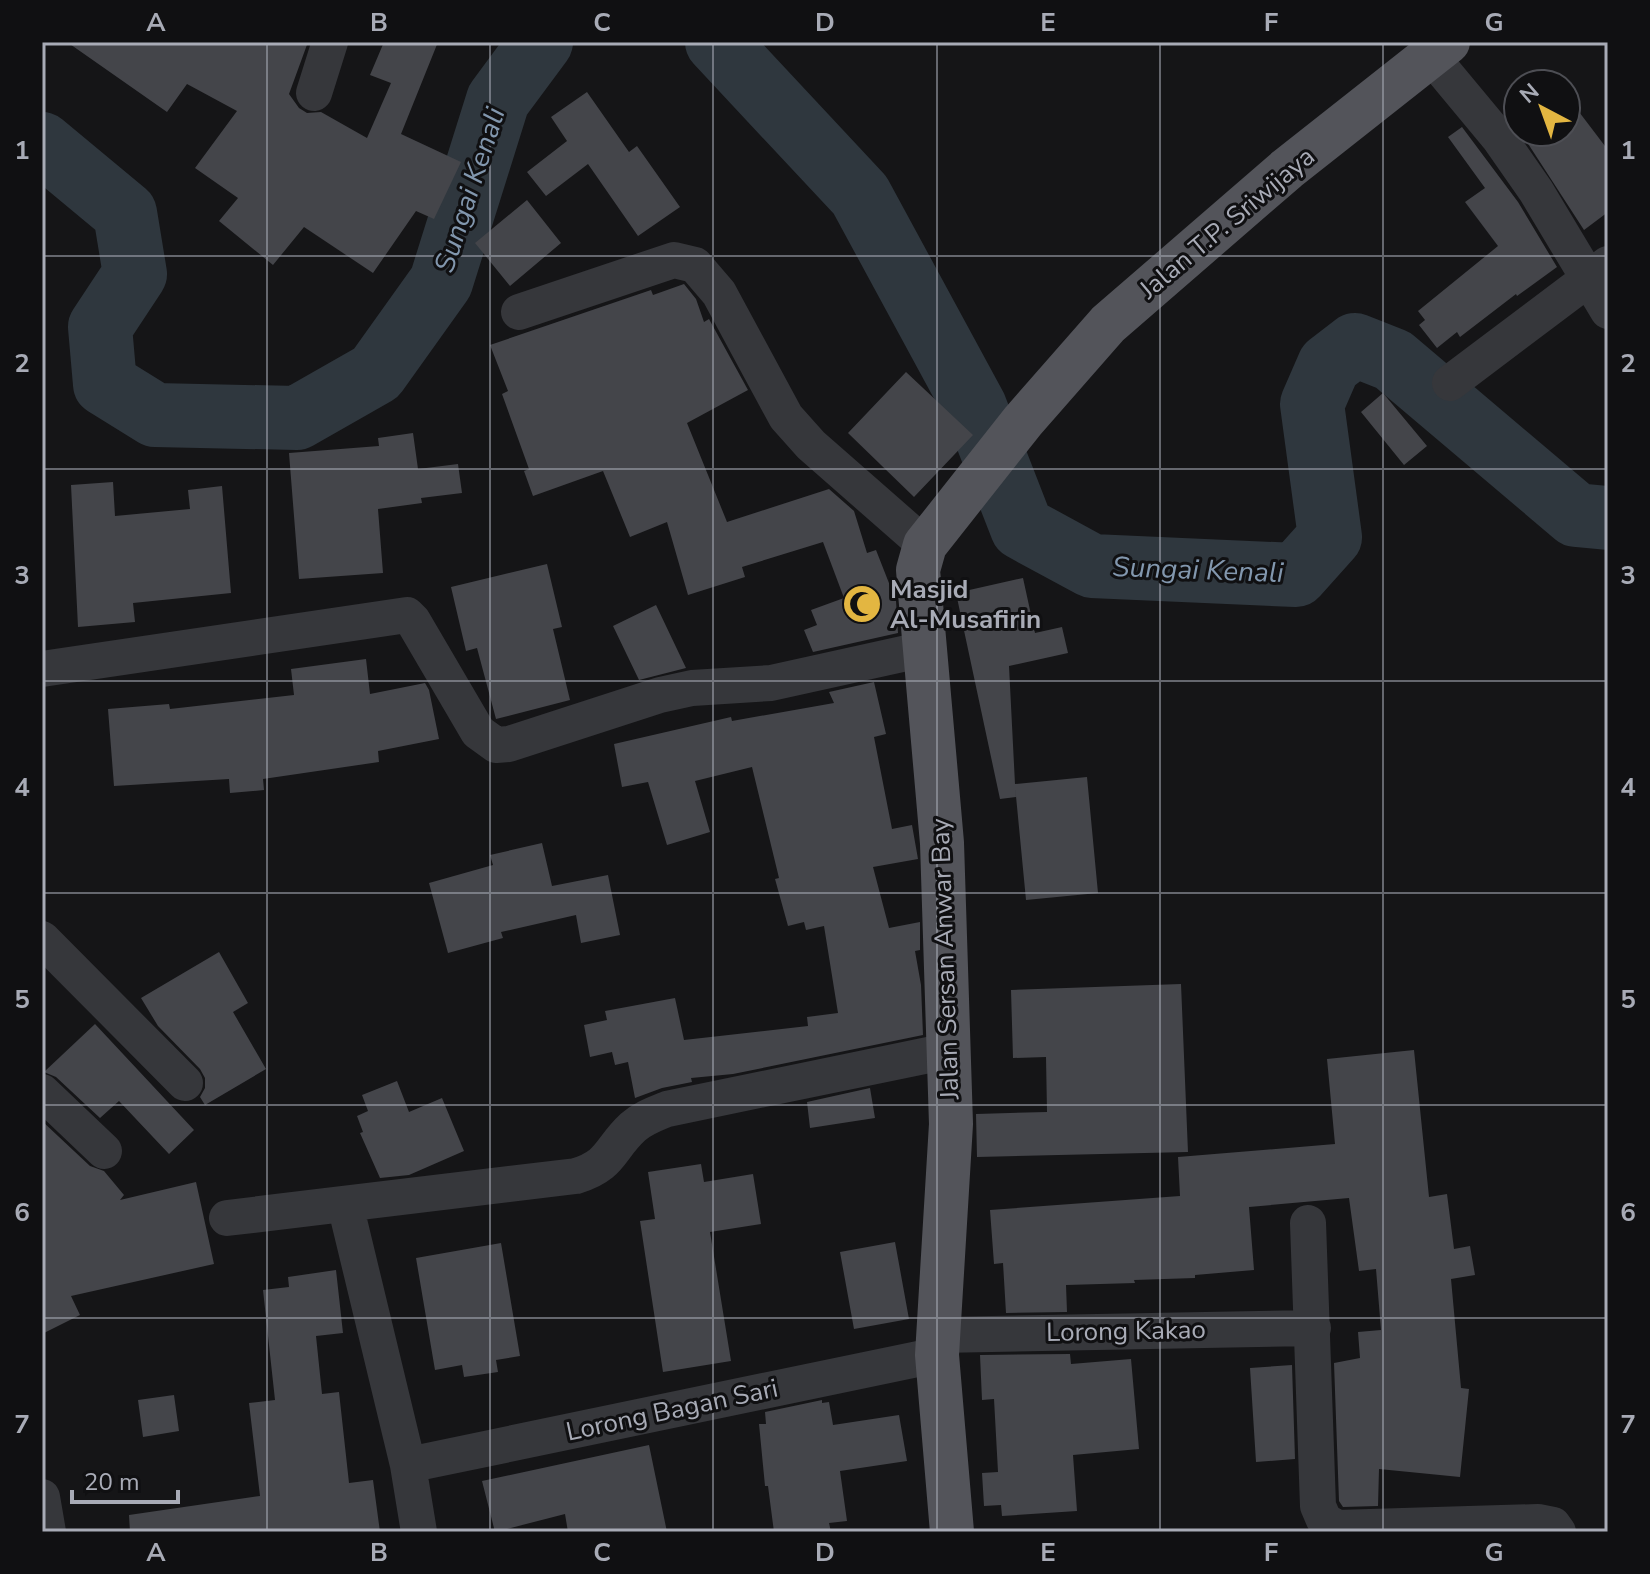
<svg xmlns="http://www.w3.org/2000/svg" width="1650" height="1574" viewBox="0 0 1650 1574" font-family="'Nunito Sans',sans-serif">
<rect width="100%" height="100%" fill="#151517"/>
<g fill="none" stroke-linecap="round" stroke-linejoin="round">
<!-- river -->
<path stroke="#2f373e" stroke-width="64" d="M717 42 860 195 975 407 1022 528 1092 566 1296 575 1330 537 1312 404 1329 365 1355 345 1393 360 1576 515 1608 518
M42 144 125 213 135 274 100 327 105 384 155 415 297 418 376 373 441 282 498 100 541 42"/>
</g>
<!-- building -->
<path fill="#44454a" d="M67 42H308L289 94 299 108 307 113 321 112 367 138 391 83 370 75 384 42H438L401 134 461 162 434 219 416 211 373 273 304 227 273 265 219 221 238 198 195 168 237 111 187 84 167 112Z
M587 92 629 152 637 146 680 207 638 236 588 164 546 196 527 172 567 141 551 117Z
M1570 100 1608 150V212L1584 230 1523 136 1528 132H1566V103Z
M1462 127 1518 202 1557 267 1517 296 1516 294 1460 337 1457 332 1437 348 1419 325 1425 320 1418 311 1498 246 1465 202 1485 188 1448 137Z
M527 200 561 243 510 286 475 243Z
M684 284 696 299 704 322 709 319 748 390 687 423 727 522 829 489 854 511 867 553 876 550 896 601 898 633 813 652 804 630 817 625 811 610 844 598 823 542 742 567 745 577 688 595 667 522 630 537 603 471 533 496 524 471 529 469 502 394 508 391 490 345 651 290 653 295Z
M906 372 973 435 914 497 848 433Z
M1383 393 1427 446 1404 465 1361 412Z
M413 433 418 469 458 464 462 493 421 498 422 503 378 509 383 573 299 579 289 453 379 446 378 438Z
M113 482 115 516 190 509 188 490 222 486 231 593 133 603 135 622 78 627 71 485Z
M547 564 562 627 553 629 570 700 496 719 477 648 466 651 451 587Z
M1023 578 1035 633 1062 627 1068 653 1009 666 1015 784 1087 777 1098 893 1026 900 1015 786 1016 797 1000 799 956 593Z
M656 605 686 668 639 680 613 626Z
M366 659 370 694 425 683 429 690 439 739 378 751 379 762 263 779 264 790 230 793 229 779 114 786 108 709 169 704 170 709 294 695 291 669Z
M874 682 886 734 874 737 892 829 912 825 918 859 873 867 889 928 920 922V950L915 951 921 985 923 1035 733 1074 691 1078 692 1082 662 1088 635 1098 628 1062 615 1065 612 1052 590 1057 584 1025 607 1020 605 1011 675 998 684 1040 808 1026 807 1017 838 1013 824 926 806 930 804 922 788 926 775 879 779 878 752 767 695 781 710 832 667 845 648 782 622 787 614 744 731 717 732 721 834 703 829 692Z
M542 843 552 886 608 875 620 935 581 943 576 915 501 932 503 938 448 953 429 883 493 865 490 855Z
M219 952 248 1003 233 1012 266 1069 205 1105 200 1097 205 1088V1078L200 1069 158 1026 141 998Z
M1181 984 1188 1152 977 1157 976 1114 1047 1112 1046 1057 1013 1058 1011 990Z
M95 1024 194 1130 169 1154 119 1101 100 1118 56 1077 44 1072Z
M1414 1050 1429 1197 1447 1194 1454 1249 1470 1246 1475 1275 1451 1279 1461 1388 1469 1389 1460 1477 1379 1469 1378 1506 1343 1507 1339 1501 1334 1363 1360 1358 1358 1332 1381 1330 1376 1269 1359 1271 1349 1198 1249 1207 1254 1270 1195 1275V1278L1134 1280 1135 1283 1066 1285 1067 1312 1006 1313 1003 1263 994 1264 990 1210 1180 1196 1178 1157 1335 1144 1327 1059Z
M397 1081 409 1112 442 1098 464 1151 409 1175 380 1178 360 1133 363 1132 357 1116 368 1111 362 1095Z
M870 1088 875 1118 810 1128 807 1102Z
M42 1121 90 1166 104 1171 124 1195 120 1200 196 1182 214 1264 71 1296 80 1315 42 1334Z
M701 1164 704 1182 753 1174 761 1224 710 1232 731 1361 663 1372 640 1221 655 1219 648 1172Z
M895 1242 909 1319 854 1329 840 1252Z
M501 1243 520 1356 496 1360 498 1372 464 1377 462 1365 435 1370 416 1258Z
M336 1270 343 1333 316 1336 322 1394 339 1392 349 1483 373 1480 380 1532H130L129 1515 260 1496 249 1403 275 1400 263 1290 289 1287 288 1277Z
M1070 1354 1071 1364 1131 1359 1139 1449 1073 1455 1077 1511 1002 1516 1001 1505 984 1506 982 1473 998 1472 994 1399 982 1400 980 1355Z
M1292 1365 1295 1459 1256 1462 1250 1368Z
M174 1395 179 1431 143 1437 138 1400Z
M822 1400V1403L829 1402 833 1425 899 1415 907 1461 840 1471 847 1521 829 1523 831 1532H774L768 1486H765L759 1424H766L765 1412Z
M649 1445 667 1532H568L565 1514 495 1532 482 1481Z"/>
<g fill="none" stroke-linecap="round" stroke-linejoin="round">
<!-- minor -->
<path stroke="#36373b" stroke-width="36" d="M1430 55 1499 138 1536 191 1608 311
M314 93 330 42
M519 312 674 260 695 265 719 293 786 417 811 445 925 545
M1450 383 1608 264
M42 669 407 615 413 621 478 732 496 745 509 744 660 695 692 688 771 683 925 649
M42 939 185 1083
M42 1092 104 1151
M345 1204 408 1465 419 1532
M227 1218 576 1176C612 1165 609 1149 633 1127 643 1118 655 1114 667 1109L948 1051
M1308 1223 1318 1506 1324 1520 1337 1528 1538 1522 1553 1525 1558 1532
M938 1335 1313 1328
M408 1465 937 1355
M42 1497 48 1532"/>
<!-- major -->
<path stroke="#53545a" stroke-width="44" d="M952 1532 937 1355 951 1124 942 843 918 570 925 545 1023 421 1108 324 1287 169 1448 42"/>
</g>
<!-- grid -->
<path fill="none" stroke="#a8abb6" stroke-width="2" stroke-opacity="0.55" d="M267 42V1532M490 42V1532M713 42V1532M937 42V1532M1160 42V1532M1383 42V1532M42 256H1608M42 469H1608M42 681H1608M42 893H1608M42 1105H1608M42 1318H1608"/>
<!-- icons -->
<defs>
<symbol id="mosque-disc" viewBox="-11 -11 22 22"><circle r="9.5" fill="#e3b641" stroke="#101012"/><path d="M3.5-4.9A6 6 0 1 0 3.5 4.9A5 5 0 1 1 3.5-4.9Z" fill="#111"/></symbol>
</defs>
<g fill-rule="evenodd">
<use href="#mosque-disc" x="840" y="582" width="44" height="44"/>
</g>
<g text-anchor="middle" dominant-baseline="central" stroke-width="6" stroke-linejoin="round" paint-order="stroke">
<!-- street labels -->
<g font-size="26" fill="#a8abb6" stroke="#101012">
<text transform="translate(1227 223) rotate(-40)">Jalan T.P. Sriwijaya</text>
<text transform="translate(945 959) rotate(-92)">Jalan Sersan Anwar Bay</text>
<text transform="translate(1126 1331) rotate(-1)">Lorong Kakao</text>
<text transform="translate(672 1410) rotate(-12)">Lorong Bagan Sari</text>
</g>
<!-- poi labels -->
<g font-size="26" font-weight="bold" fill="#a8abb6" stroke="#101012" text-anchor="start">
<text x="890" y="589">Masjid<tspan x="890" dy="30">Al-Musafirin</tspan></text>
</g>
<!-- water labels -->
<g font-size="28" font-style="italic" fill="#8297ae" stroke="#101012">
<text transform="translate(470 190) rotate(-72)">Sungai Kenali</text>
<text transform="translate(1198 570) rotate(2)">Sungai Kenali</text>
</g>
</g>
<!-- border -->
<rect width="1650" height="1574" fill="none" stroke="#101012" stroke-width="88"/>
<!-- north arrow -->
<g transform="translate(1542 108) rotate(319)"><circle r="38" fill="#101012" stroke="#4d4e54" stroke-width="2"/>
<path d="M0-6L14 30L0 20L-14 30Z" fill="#e3b641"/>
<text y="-12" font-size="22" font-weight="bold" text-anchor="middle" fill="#a8abb6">N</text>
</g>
<!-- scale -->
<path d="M72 1490v12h106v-12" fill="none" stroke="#a8abb6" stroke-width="4"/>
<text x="84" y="1490" font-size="24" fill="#a8abb6" stroke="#101012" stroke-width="6" paint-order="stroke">20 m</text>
<rect x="44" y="44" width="1562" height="1486" fill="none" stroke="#a8abb6" stroke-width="3"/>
<g font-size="26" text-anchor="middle" font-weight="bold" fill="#a8abb6">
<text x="156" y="31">A</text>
<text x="379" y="31">B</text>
<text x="602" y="31">C</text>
<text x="825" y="31">D</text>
<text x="1048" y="31">E</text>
<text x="1271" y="31">F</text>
<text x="1494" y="31">G</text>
<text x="22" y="159">1</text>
<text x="1628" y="159">1</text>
<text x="22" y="372">2</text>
<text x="1628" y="372">2</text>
<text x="22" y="584">3</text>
<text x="1628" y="584">3</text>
<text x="22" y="796">4</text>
<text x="1628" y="796">4</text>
<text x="22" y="1008">5</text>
<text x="1628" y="1008">5</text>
<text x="22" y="1221">6</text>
<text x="1628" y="1221">6</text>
<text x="22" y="1433">7</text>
<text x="1628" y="1433">7</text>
<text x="156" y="1561">A</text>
<text x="379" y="1561">B</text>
<text x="602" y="1561">C</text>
<text x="825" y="1561">D</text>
<text x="1048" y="1561">E</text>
<text x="1271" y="1561">F</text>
<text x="1494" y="1561">G</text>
</g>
</svg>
